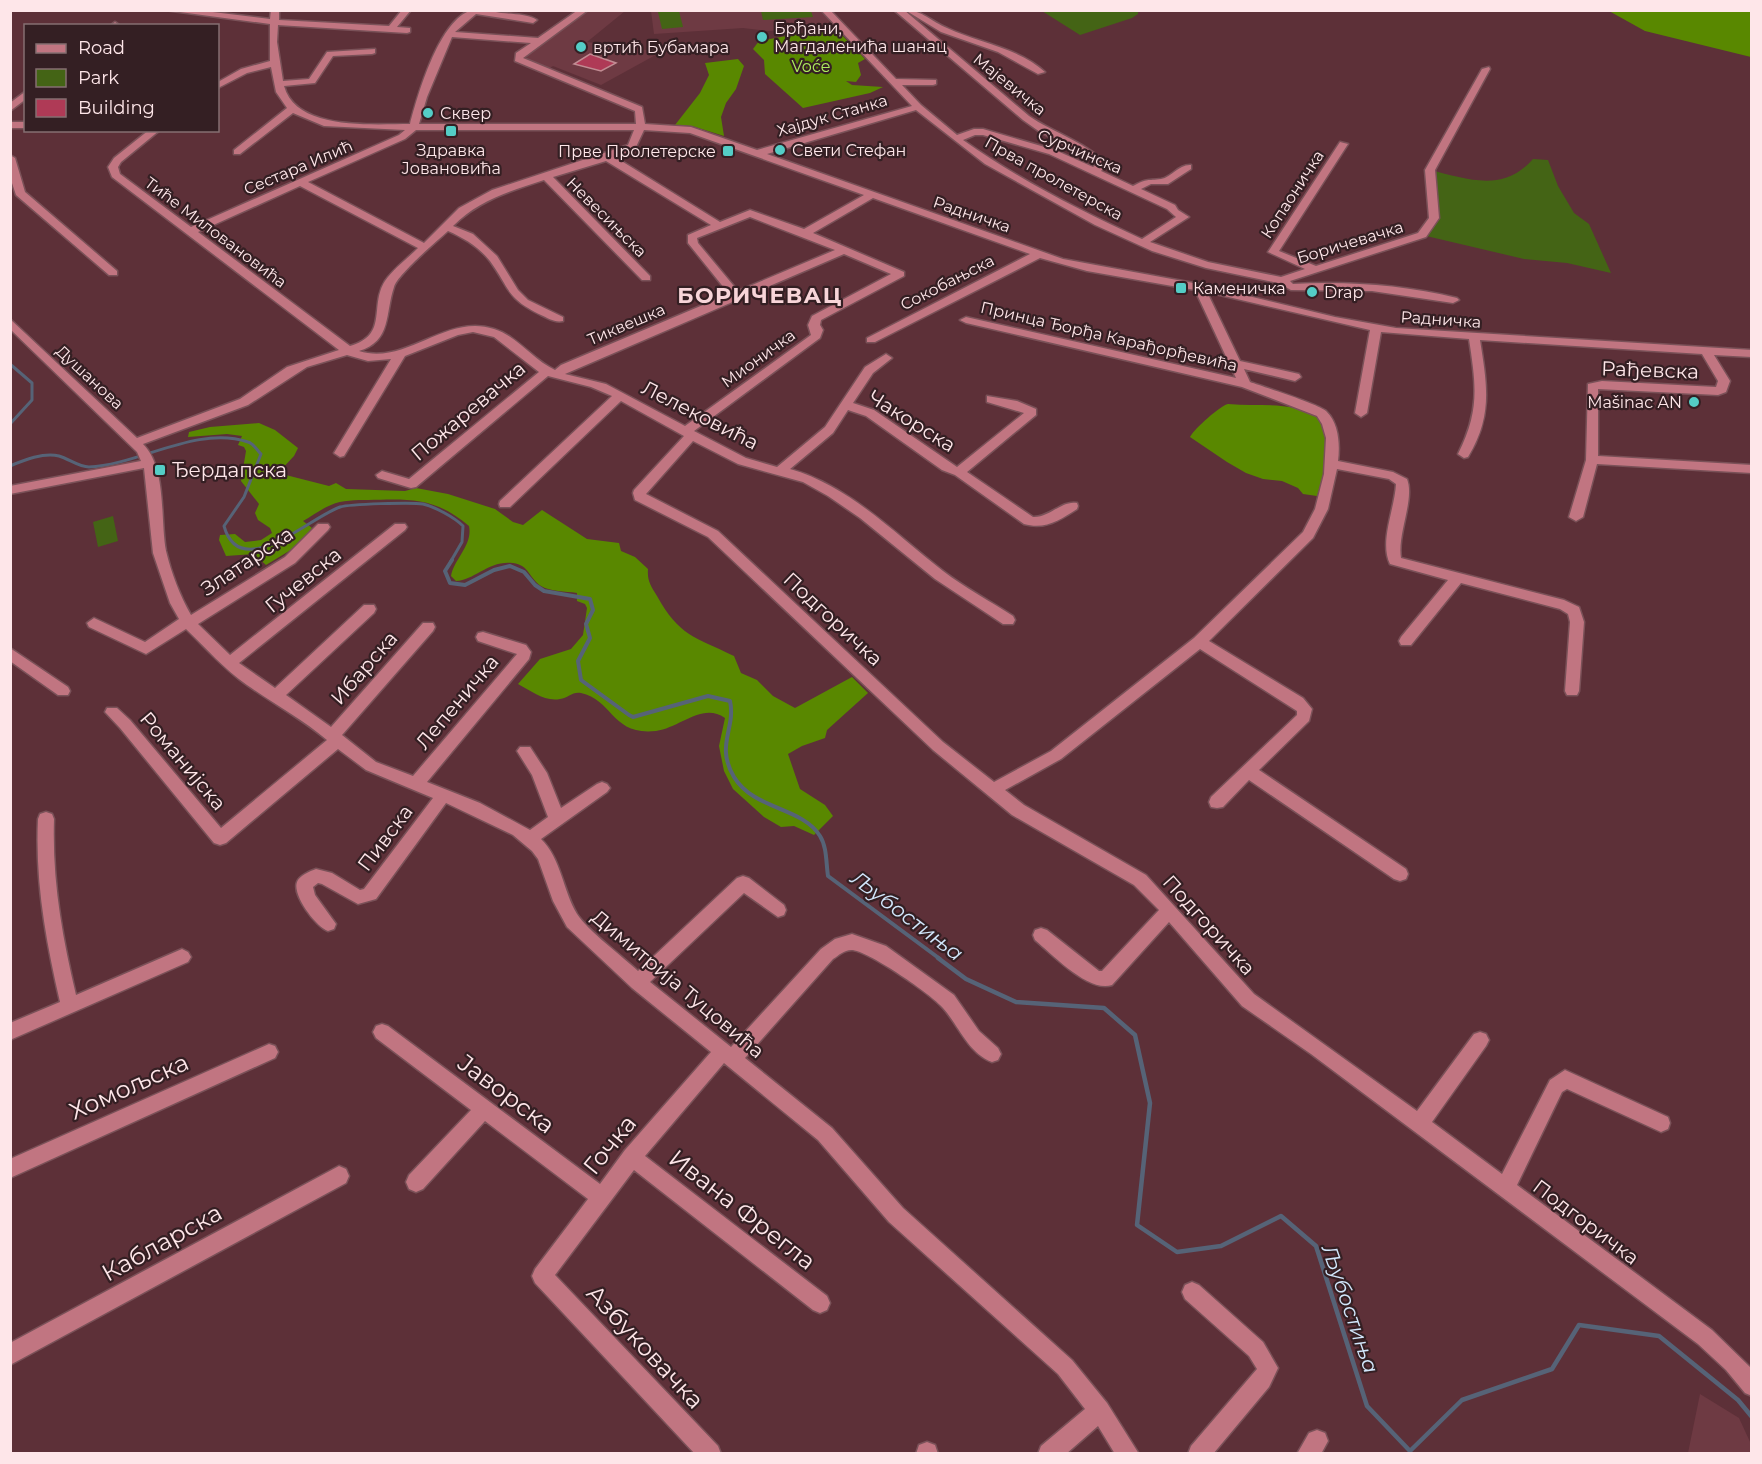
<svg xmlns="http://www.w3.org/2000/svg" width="1762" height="1464" font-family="Montserrat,sans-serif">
<rect width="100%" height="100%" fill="#5d3038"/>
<path fill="#6e3a43" d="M589 10 625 11 587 42 661 52 601 85 553 66 550 68 522 58Z
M651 11H820L830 21 827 24 805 28 768 31 743 28 654 34Z
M1700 1394 1739 1418 1751 1444V1453H1688Z"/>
<path fill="#446415" d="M1138 10V14L1132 18 1080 35 1042 11Z
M679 11 683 27 662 29 658 12Z
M761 11H811L813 17 763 20Z
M1533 159 1548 160 1558 186 1574 213 1589 224 1611 273 1567 263 1524 259 1422 235 1432 223 1430 170C1468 179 1503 193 1533 159Z
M113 516 118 541 98 547 93 522Z"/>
<path fill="#598800" d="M1609 11H1751V57L1645 31Z
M834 27 865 59 858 63 861 75 856 82 846 81 852 85 883 87 870 93 803 108 765 74 764 60 753 49 759 41Z
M738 59 744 66 736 89 726 103 721 117 724 136 692 126 675 125 700 93 709 75 705 63Z
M1228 404C1263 407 1291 400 1322 419L1325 423 1326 469 1317 496 1303 494 1298 488 1282 481 1263 479 1246 473 1227 462 1190 437C1195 428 1220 406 1228 404Z
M259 423 275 430 298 448 294 456 278 473 329 486 336 483 346 489 405 491 416 488 448 494 495 509 513 522 523 525 542 510 587 539 619 543 621 551 635 557 648 569C647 581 651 586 657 596 679 636 695 637 734 656L741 673 757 680 773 696 795 708 852 677 868 693 827 730 825 738 802 746 788 754 800 789 825 805 833 816 814 835 794 826 781 827 764 817 733 789 724 771 719 746 725 718C702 702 680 728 656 731 612 736 613 700 581 693 573 691 568 698 560 699 545 702 531 691 518 684L540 659 571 649 583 635 587 608 585 604 577 601V593C565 591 551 592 541 586 529 578 529 565 513 563 489 560 475 580 456 581L451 576C454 559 473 545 469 526 435 497 410 499 368 500 356 500 342 500 331 505 321 509 312 516 303 521L312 528 299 545 266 565 254 554 226 556 219 540 220 535 235 534 245 542 261 540 272 533 270 528 258 520 255 513 259 504 241 481 246 451 244 447 238 445 242 436 227 434 188 437 189 432 210 427Z"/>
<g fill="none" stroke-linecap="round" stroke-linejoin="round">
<path stroke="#566377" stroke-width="3" d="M10 364 32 383V400L10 424
M10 466C24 460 44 452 59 456 69 459 79 467 89 467 139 465 196 425 248 442 253 443 257 450 261 454L244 497 224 526C240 584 310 517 340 507 350 504 412 502 423 504 435 507 454 517 463 526L462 542 451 561"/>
<path stroke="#566377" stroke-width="4" d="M452 560 445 571 450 583 465 585 494 570 510 566 524 572 535 585 544 591 590 599 593 610 586 624 590 638 578 661 581 680 629 715 633 717 708 696 730 701C736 729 715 745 734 777 754 810 802 807 820 836 827 847 826 863 828 876L940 959"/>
<path stroke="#566377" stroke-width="4.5" d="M938 958 966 979 1016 1002 1104 1008 1135 1035 1150 1103 1137 1225 1177 1252 1221 1246 1281 1216 1316 1246 1367 1406 1410 1451 1462 1400 1552 1369 1579 1325 1659 1336 1738 1400 1752 1417"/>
</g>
<path fill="#af3a56" stroke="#c18c93" stroke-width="1.5" d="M590 54 616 63 601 71 574 64Z"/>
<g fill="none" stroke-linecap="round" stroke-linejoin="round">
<defs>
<path id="minor" d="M165 10H196L270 19 271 10H279V20L389 26 402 10H411L397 27 410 28V32L407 33 278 25 277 42 283 81 309 79 327 52 375 49V53L372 54 333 56 315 83 284 86C296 131 373 124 410 124 418 94 438 24 469 11 478 8 492 11 501 13 512 14 528 14 537 20L533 23 476 14 455 32 538 38 578 10H588L523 58 642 107 645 124 691 127 757 150 912 106 821 10H830L896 79 936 80V84L933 85H902L921 105 957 135 974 129H983L1055 150 1093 167 1096 165 1092 159 1040 132 1023 120 894 10H904L1029 116C1050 131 1094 146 1106 165L1101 171 1133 186C1148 178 1147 181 1161 179 1172 177 1179 164 1191 165V169L1168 184H1151L1141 189 1175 205 1178 210 1189 217 1150 242 1208 262 1281 277 1305 269 1268 252 1340 142 1348 144 1279 251 1316 266 1418 233 1429 218 1425 170 1482 69 1489 67 1490 69 1435 170 1439 218 1426 237 1290 281 1293 284C1348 281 1403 285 1457 298L1459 300 1453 303 1372 291 1291 290 1278 283 1206 268 1152 251 1095 225 985 164 916 110 767 154 1063 259 1199 284 1335 317 1396 328 1752 350V357L1714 355 1730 381 1726 392 1718 395 1598 389V456L1752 465V473L1597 464 1583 517 1576 521 1569 517 1586 460 1588 384 1602 381 1716 387 1718 381 1702 354 1480 340C1487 385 1493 416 1468 457L1464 458 1458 454C1480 410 1476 386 1469 339L1381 332 1367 413 1361 417 1355 413 1370 330 1207 292 1240 361 1299 374 1301 377 1295 381 1244 369 1250 382C1264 387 1318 404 1326 411 1339 423 1340 445 1338 461L1393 472 1407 479C1415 499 1397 534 1401 558L1564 600 1579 607 1584 622 1579 691 1577 695H1567L1565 691 1570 622 1568 614 1560 609 1461 583 1411 645H1401L1399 641 1401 637 1448 580 1390 564C1379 542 1395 508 1396 484L1389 479 1337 469 1328 509 1313 538 1209 641 1303 698 1312 709 1309 721 1259 770 1406 869 1408 874 1406 879 1400 881 1394 879 1249 780 1223 807 1217 808 1211 807 1209 802 1211 797 1297 715V711L1200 649 1061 759 1005 790 1024 805 1146 875 1254 994 1417 1111 1474 1034 1480 1032 1486 1034 1489 1040 1486 1046 1432 1122 1502 1174 1550 1080 1565 1070 1668 1117 1670 1123 1668 1129 1661 1132 1567 1089 1562 1092 1517 1185 1712 1330 1752 1369V1396L1745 1393 1726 1370 1698 1344 1311 1054 1242 1006 1169 922 1112 985C1089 993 1053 955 1035 940L1033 935 1035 930 1041 928 1047 930 1099 971H1102L1159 910 1134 885 1012 815 933 750 708 537 635 500 633 493 634 490 684 436 621 401 510 507H500L499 504 500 501 612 396 591 387 548 376 416 487 411 488 378 478 376 475 382 471 409 479 539 372 494 337 473 332 458 335 405 356 344 456 340 457 334 453 391 359 368 361 347 355 307 367 248 405 143 444C167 468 160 519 166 551 171 572 180 596 191 615L285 557 318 524H328L330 527 328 530 295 563 198 624 230 655 395 524H405L407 527 405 530 239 663 275 688 364 605H374L376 609 374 613 286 695 331 727 423 623H433L435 627 433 631 342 735 376 762 413 776 517 654 478 641 476 637 478 633 483 632 526 645 531 652 529 659 427 782 480 803 530 830 548 817 532 775 517 751 520 747H530L547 773 561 808 597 784 602 782 607 784 610 788 607 792 541 839C561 858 563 891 577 914 588 931 622 956 638 971L737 878 743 876 749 878 784 905 786 910 784 915 778 917 744 893 650 982 731 1047 821 949 835 939 852 934 886 946 954 995 979 1031 998 1048 1001 1054 998 1060 992 1062C968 1053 959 1026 943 1008 931 994 871 953 853 950 845 949 839 955 833 959L745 1058 832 1128 903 1208 1072 1360 1107 1403 1139 1454H1115L1098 1426 1066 1454H1038L1041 1446 1085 1409 1058 1374 889 1222 818 1140 724 1063 645 1156 827 1296 830 1303 827 1310 820 1313 813 1310 634 1170 555 1275 718 1446 721 1454H695L535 1283 532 1276 535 1269 588 1199 485 1121 423 1189 416 1192 409 1189 406 1182 409 1175 471 1110 376 1038 373 1032 376 1026 382 1024 388 1026 600 1184 625 1150 711 1052 632 988 567 927 553 901 538 859 532 851 513 835 446 803 376 899 358 904 322 884 318 883 313 887 315 895 336 924 334 929 328 931C316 927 292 895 297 882 299 876 310 871 316 869L332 873 360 890 364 889 433 798 366 770 338 749 226 843 220 845 214 843 120 728 105 712 107 708H117L130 720 221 828 327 740C302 719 274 704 247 685 224 669 206 648 186 629L146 654 89 627 87 623 94 618 145 642 179 619 170 603 153 553 144 468 10 494V486L141 461 137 452 10 329V319L137 438 240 399 287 367 339 350 112 177 108 167 114 158 149 130H160L121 162 118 167 120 174 191 227 399 135 405 130 324 126 293 113 240 154H234V150L287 108 276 92 271 67 247 73 218 88V82L241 69 270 61V24ZM452 37 531 43 516 53 515 61 635 111 636 124H419L427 97ZM416 130H634L628 145 492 190 459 208 424 243 308 182 405 139ZM644 130 690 133 864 195 804 229 750 210 720 222 615 157 635 149ZM975 135H983L1049 154 1167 209 1176 217 1142 239C1080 211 1018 179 963 140ZM606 161 711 225 688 235V243L729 294 561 365 555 370C533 360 517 336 494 329 446 313 406 366 359 351 392 341 385 313 394 287 397 275 437 241 448 231 464 238 479 247 490 261 511 290 505 297 541 315 548 318 555 323 563 321V317L528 300 518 290 497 256 473 234 453 226C479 200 511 191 544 180L642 280H650V276L553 177ZM300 186 418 248C408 258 393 269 385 281 369 306 389 335 350 346L198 232ZM873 198 1030 254 867 338V342H875L1040 258 1087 271 1195 290 1236 378 966 317 960 320 966 323 1242 387 1317 416 1322 424 1326 438 1324 474 1315 509 1303 532 1194 638 1051 751 994 782 943 742 718 531 646 494 693 441 738 464 803 482 828 496 860 518 935 579 1003 624H1013L1015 620 1013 616C990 601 965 588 943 571 895 534 850 486 790 469L833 433 848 410 866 416 942 470 955 475 1024 524C1045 530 1060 520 1077 509L1078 506 1077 503C1062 500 1049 518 1033 517L967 472 1036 415V409L1017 401 987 396V402L1024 413 957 467 874 410 853 403 873 373 892 358 886 354 865 367 825 427 777 467 746 458 694 431 820 338 823 330 820 325 821 320 904 276V272L813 233ZM750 217 835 250 738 291 698 243 697 238ZM844 254 891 274 812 316 808 325 811 335 685 426 606 384 565 374Z
M905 10C922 10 932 22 947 28 979 43 1019 48 1045 72L1038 74 998 52 941 32Z
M115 22 119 25 110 26Z
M26 91V99L10 111V103Z
M10 122H26V128H10Z
M10 155 15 158 25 192 117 271V275H109L16 195 10 177Z
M10 648 68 687 70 691 68 695H58L10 661Z
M46 812 52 814 54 819C52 880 62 936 76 995L182 949 188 952 191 957 188 962 10 1040V1023L60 1002C46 941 35 882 38 819L40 814Z
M269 1044 275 1046 278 1052 275 1058 10 1178V1159Z
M339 1166 346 1169 349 1176 346 1183 10 1365V1343Z
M1192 1282 1199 1285 1263 1342 1278 1368 1269 1387 1213 1454H1188L1191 1446 1257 1369 1249 1356 1185 1299 1182 1292 1185 1285Z
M1317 1430 1325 1433 1328 1441 1321 1454H1297L1309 1433Z
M927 1442 935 1445 938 1454H916L919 1445Z"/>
</defs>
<use href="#minor" stroke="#7a5158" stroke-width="3"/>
<use href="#minor" fill="#c17581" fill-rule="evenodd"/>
</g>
<g fill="#54cdc6" stroke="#341f23" stroke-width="2">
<circle cx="762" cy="37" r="6"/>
<circle cx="581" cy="47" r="6"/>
<circle cx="428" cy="113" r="6"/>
<rect x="445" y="125" width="12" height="12" rx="3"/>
<circle cx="780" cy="150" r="6"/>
<rect x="722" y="145" width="12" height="12" rx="3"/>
<rect x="1175" y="282" width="12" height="12" rx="3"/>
<circle cx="1312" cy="292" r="6"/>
<circle cx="1694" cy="402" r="6"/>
<rect x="154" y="464" width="12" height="12" rx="3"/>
</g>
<g text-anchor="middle" stroke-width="4.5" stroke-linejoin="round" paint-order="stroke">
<g font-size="16" fill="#fee6e9" stroke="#341f23" text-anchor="start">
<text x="774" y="34">Брђани,<tspan x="774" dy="18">Магдаленића шанац</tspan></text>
<text x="593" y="53">вртић Бубамара</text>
<text x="440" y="119">Сквер</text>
<text x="451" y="156" text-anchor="middle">Здравка<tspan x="451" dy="18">Јовановића</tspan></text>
<text x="792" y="156">Свети Стефан</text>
<text x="716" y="157" text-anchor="end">Прве Пролетерске</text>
<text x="1193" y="294">Каменичка</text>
<text x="1324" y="298">Drap</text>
<text x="1682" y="408" text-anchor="end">Mašinac AN</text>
</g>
<g font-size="16" fill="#aeed5f" stroke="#341f23">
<text x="811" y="72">Voće</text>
</g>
<g font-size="16" fill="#fee6e9" stroke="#341f23">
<text transform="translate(1010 84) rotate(39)" y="6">Мајевичка</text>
<text transform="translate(832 115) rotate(-16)" y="6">Хајдук Станка</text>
<text transform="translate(1080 151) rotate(23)" y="6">Сурчинска</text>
<text transform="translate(298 167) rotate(-23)" y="6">Сестара Илић</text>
<text transform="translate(1054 178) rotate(29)" y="6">Прва пролетерска</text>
<text transform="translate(1292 194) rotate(-57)" y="6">Копаоничка</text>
<text transform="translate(972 214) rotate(19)" y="6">Радничка</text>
<text transform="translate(607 217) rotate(45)" y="6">Невесињска</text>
<text transform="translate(216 232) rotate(37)" y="6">Тиће Миловановића</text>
<text transform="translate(1350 242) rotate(-17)" y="6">Боричевачка</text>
<text transform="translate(947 282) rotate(-27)" y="6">Сокобањска</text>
<text transform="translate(1441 319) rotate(4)" y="6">Радничка</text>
<text transform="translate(626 324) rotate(-23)" y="6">Тиквешка</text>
<text transform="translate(1109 336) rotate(13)" y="6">Принца Ђорђа Карађорђевића</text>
<text transform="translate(758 358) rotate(-36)" y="6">Мионичка</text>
<text transform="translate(90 377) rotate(43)" y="6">Душанова</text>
</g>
<g font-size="20" fill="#fee6e9" stroke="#341f23">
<text transform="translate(1650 370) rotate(2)" y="7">Рађевска</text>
<text transform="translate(468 411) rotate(-40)" y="7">Пожаревачка</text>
<text transform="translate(700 415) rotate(27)" y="7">Лелековића</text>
<text transform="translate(912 421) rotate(32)" y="7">Чакорска</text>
<text transform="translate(247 561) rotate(-34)" y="7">Златарска</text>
<text transform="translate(303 580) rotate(-39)" y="7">Гучевска</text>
<text transform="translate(833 619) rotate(43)" y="7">Подгоричка</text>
<text transform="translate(364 668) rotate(-49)" y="7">Ибарска</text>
<text transform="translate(457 702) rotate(-50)" y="7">Лепеничка</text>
<text transform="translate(183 761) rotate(50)" y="7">Романијска</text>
<text transform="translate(385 838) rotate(-53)" y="7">Пивска</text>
<text transform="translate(1209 925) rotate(48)" y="7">Подгоричка</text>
<text transform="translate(678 984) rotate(40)" y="7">Димитрија Туцовића</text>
<text transform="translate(1586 1222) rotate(37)" y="7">Подгоричка</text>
</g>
<g font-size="20" fill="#fee6e9" stroke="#341f23" text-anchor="start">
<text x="172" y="477">Ђердапска</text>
</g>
<g font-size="21" font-style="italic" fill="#d2e7fc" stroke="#341f23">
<text transform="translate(907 916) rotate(37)" y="7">Љубостиња</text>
<text transform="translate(1350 1309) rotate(71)" y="7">Љубостиња</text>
</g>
<g font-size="22" font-weight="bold" letter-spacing="1.5" fill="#f8d5d9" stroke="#341f23">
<text x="760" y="303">БОРИЧЕВАЦ</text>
</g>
<g font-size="24" fill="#fee6e9" stroke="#341f23">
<text transform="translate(129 1087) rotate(-24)" y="8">Хомољска</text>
<text transform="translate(506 1094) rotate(37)" y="8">Јаворска</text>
<text transform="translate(610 1145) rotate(-51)" y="8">Гочка</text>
<text transform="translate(742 1210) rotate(38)" y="8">Ивана Фрегла</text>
<text transform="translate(162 1243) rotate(-29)" y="8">Кабларска</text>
<text transform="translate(645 1347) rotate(47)" y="8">Азбуковачка</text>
</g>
</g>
<rect width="1762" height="1464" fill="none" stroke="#fee6e9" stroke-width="24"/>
<rect x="24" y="24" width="195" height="108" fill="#341f23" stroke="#856f72" stroke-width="1.5"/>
<rect x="36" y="44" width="30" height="9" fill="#c17581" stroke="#856f72" stroke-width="1.5"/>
<text x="78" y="54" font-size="18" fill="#fee6e9">Road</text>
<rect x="36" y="69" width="30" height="18" fill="#446415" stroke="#856f72" stroke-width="1.5"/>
<text x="78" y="84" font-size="18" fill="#fee6e9">Park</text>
<rect x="36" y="99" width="30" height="18" fill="#af3a56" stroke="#856f72" stroke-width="1.5"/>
<text x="78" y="114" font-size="18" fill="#fee6e9">Building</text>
</svg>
